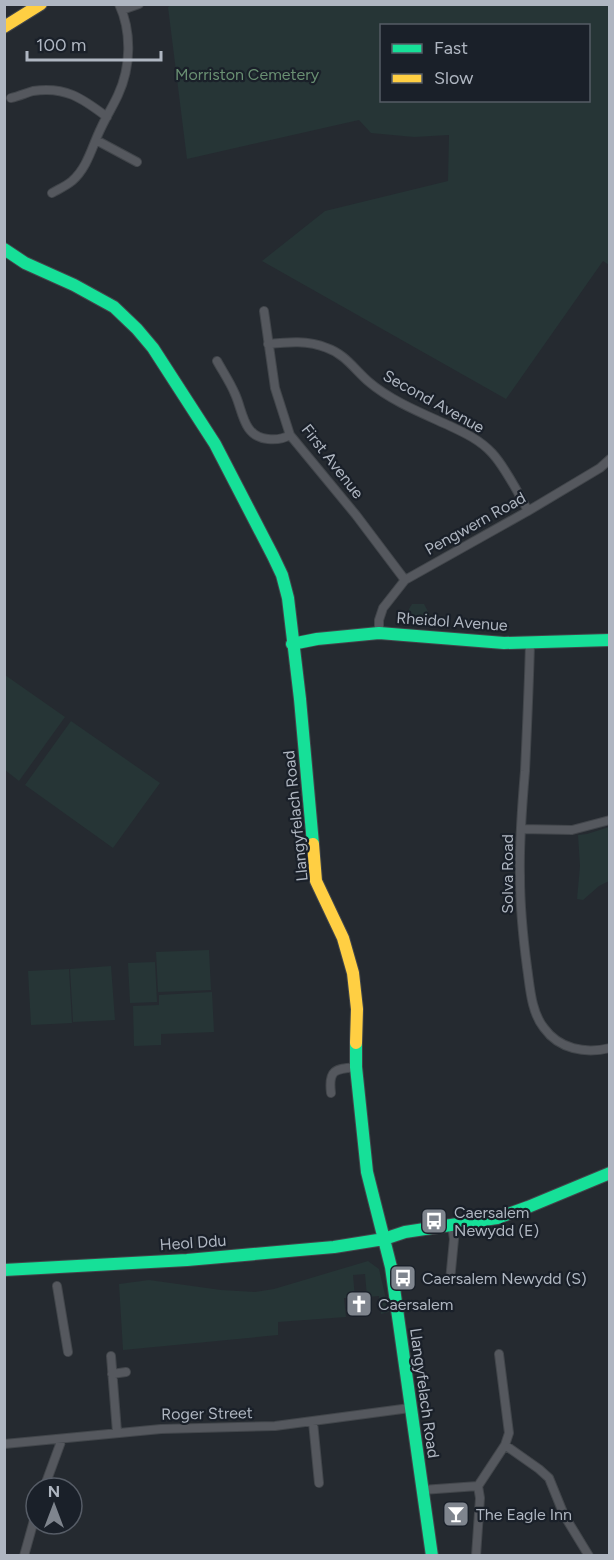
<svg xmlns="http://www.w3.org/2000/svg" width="614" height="1560" font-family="Figtree,sans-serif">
<rect width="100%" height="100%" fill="#252a30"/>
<path fill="#263536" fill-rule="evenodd" d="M173 4 609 5V265L603 261 506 399 262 261 325 211 448 181 449 135 414 137 371 133 359 120 187 159 168 7ZM382 26H588V100H382Z
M412 604H424L434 623 432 626 408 623 409 609Z
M5 675 65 717 19 781 5 770Z
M71 721 160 783 113 848 25 785Z
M609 827V881L599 886 583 900 577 899 580 866 578 835 587 834Z
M209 950 211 990 158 992 156 952Z
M155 962 157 1002 130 1003 128 963Z
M111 966 115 1020 73 1022 70 969Z
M69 969 72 1023 31 1025 28 971Z
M212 992 214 1032 161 1034V1045L134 1046 133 1006 159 1005V995Z
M368 1261 379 1269 389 1312 381 1314 379 1296 367 1297 365 1274 353 1275 355 1298H344L346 1317 278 1322V1335L123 1350 119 1284 149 1280 221 1290 255 1292 274 1289Z"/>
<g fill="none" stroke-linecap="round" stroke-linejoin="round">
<defs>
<path id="street" d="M122 10 139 4
M11 98C19 96 26 93 33 91 65 86 82 98 107 117
M96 140 137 162
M52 193C59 189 66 186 72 181 88 167 92 146 101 128 106 117 113 106 118 95 131 67 132 32 119 4
M264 311 275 388 290 435 356 515 405 580
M268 344C288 342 308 340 327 348 345 354 355 370 369 382 391 401 424 414 450 426 465 433 480 440 492 453 505 467 519 494 528 511
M217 361C223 372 230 382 235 394 243 411 243 437 268 439 276 440 283 439 290 435
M379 633V620L383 608 405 580 528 511 600 468 610 459
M530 643C529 685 527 728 525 771 522 806 519 841 520 876 520 906 523 937 527 967 530 987 531 1012 544 1028 559 1049 585 1054 610 1048
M521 829 572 830 610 820
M331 1093C328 1069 336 1069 356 1067
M450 1281 454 1239 452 1225
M57 1286 68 1352
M111 1356 117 1432
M112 1374 126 1372
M313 1422 319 1483
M4 1444 161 1429 275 1426 410 1408
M505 1445 539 1469 549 1478 564 1515 589 1556
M44 1488 62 1439
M422 1490 478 1486 505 1445 509 1433 499 1354
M24 1556 36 1513
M476 1556 480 1498 478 1486"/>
<path id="fast" d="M4 249 25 263 74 285 114 307 137 329 153 348 215 444 273 556 282 575 288 598 300 699 313 844
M292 644 317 639 379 633 504 643 610 640
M356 1043V1067L367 1172 391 1267 432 1556
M4 1270 187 1260 334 1247 384 1239 405 1232 497 1218 528 1207 610 1173"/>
<path id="slow" d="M4 27 41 4
M313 844 316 881 343 938 353 973 357 1009 356 1043"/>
</defs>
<use href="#street" stroke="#42464b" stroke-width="10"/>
<use href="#fast" stroke="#42464b" stroke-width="14"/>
<use href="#slow" stroke="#42464b" stroke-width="14"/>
<use href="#street" stroke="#55585e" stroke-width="8"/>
<use href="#fast" stroke="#16e098" stroke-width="12"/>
<use href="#slow" stroke="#ffcf43" stroke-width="12"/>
</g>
<defs>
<symbol id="bus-square" viewBox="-11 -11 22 22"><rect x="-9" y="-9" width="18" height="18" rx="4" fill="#7f858e" stroke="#1a2029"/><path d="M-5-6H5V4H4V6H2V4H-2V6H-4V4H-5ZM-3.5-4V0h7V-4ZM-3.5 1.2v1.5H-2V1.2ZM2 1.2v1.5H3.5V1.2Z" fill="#fff"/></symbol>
<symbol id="church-square" viewBox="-11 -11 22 22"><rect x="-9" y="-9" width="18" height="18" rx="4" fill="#7f858e" stroke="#1a2029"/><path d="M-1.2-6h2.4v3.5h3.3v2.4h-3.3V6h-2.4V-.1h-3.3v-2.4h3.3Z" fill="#fff"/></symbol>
<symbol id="bar-square" viewBox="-11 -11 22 22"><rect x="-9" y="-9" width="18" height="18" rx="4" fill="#7f858e" stroke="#1a2029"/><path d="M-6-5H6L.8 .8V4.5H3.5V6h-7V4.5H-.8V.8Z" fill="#fff"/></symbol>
</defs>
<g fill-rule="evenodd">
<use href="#bus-square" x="419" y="1206" width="30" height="30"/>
<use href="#bus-square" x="388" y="1263" width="30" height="30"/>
<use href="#church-square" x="344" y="1289" width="30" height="30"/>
<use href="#bar-square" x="441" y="1499" width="30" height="30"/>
</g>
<g text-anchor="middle" stroke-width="4.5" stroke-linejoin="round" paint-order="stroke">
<g font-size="16" fill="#698f72" stroke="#1a2029">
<text x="247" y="80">Morriston Cemetery</text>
</g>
<g font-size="16" fill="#afb6c1" stroke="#1a2029">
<text transform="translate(434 401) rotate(29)" y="6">Second Avenue</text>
<text transform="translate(333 461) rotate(52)" y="6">First Avenue</text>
<text transform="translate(475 523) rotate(-29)" y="6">Pengwern Road</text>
<text transform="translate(452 621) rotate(4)" y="6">Rheidol Avenue</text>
<text transform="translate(295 816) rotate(-96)" y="6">Llangyfelach Road</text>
<text transform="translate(507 874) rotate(-90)" y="6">Solva Road</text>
<text transform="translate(193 1242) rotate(-4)" y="6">Heol Ddu</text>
<text transform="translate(425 1393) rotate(82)" y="6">Llangyfelach Road</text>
<text transform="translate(207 1413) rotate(-1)" y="6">Roger Street</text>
</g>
<g font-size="16" fill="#afb6c1" stroke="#1a2029" text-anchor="start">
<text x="454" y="1218">Caersalem<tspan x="454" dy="18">Newydd (E)</tspan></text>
<text x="422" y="1284">Caersalem Newydd (S)</text>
<text x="378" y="1310">Caersalem</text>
<text x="476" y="1520">The Eagle Inn</text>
</g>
</g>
<rect width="614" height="1560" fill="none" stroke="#afb6c1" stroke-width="12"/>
<rect x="380" y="24" width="210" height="78" fill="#1a2029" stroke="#565c66" stroke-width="1.5"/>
<rect x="392" y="44" width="30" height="9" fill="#16e098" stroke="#565c66" stroke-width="1.5"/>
<text x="434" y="54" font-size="18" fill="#afb6c1">Fast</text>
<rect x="392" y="74" width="30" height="9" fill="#ffcf43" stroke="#565c66" stroke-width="1.5"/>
<text x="434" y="84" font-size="18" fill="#afb6c1">Slow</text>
<g transform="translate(54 1506)"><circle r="28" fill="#1a2029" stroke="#565c66" stroke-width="1.5"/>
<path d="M0-4.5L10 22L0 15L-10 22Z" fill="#7f858e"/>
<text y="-9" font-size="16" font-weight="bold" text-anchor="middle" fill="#afb6c1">N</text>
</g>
<path d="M27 51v9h134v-9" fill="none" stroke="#afb6c1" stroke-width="3"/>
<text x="36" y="51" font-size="18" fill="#afb6c1" stroke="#1a2029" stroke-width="4.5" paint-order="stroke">100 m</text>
</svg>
